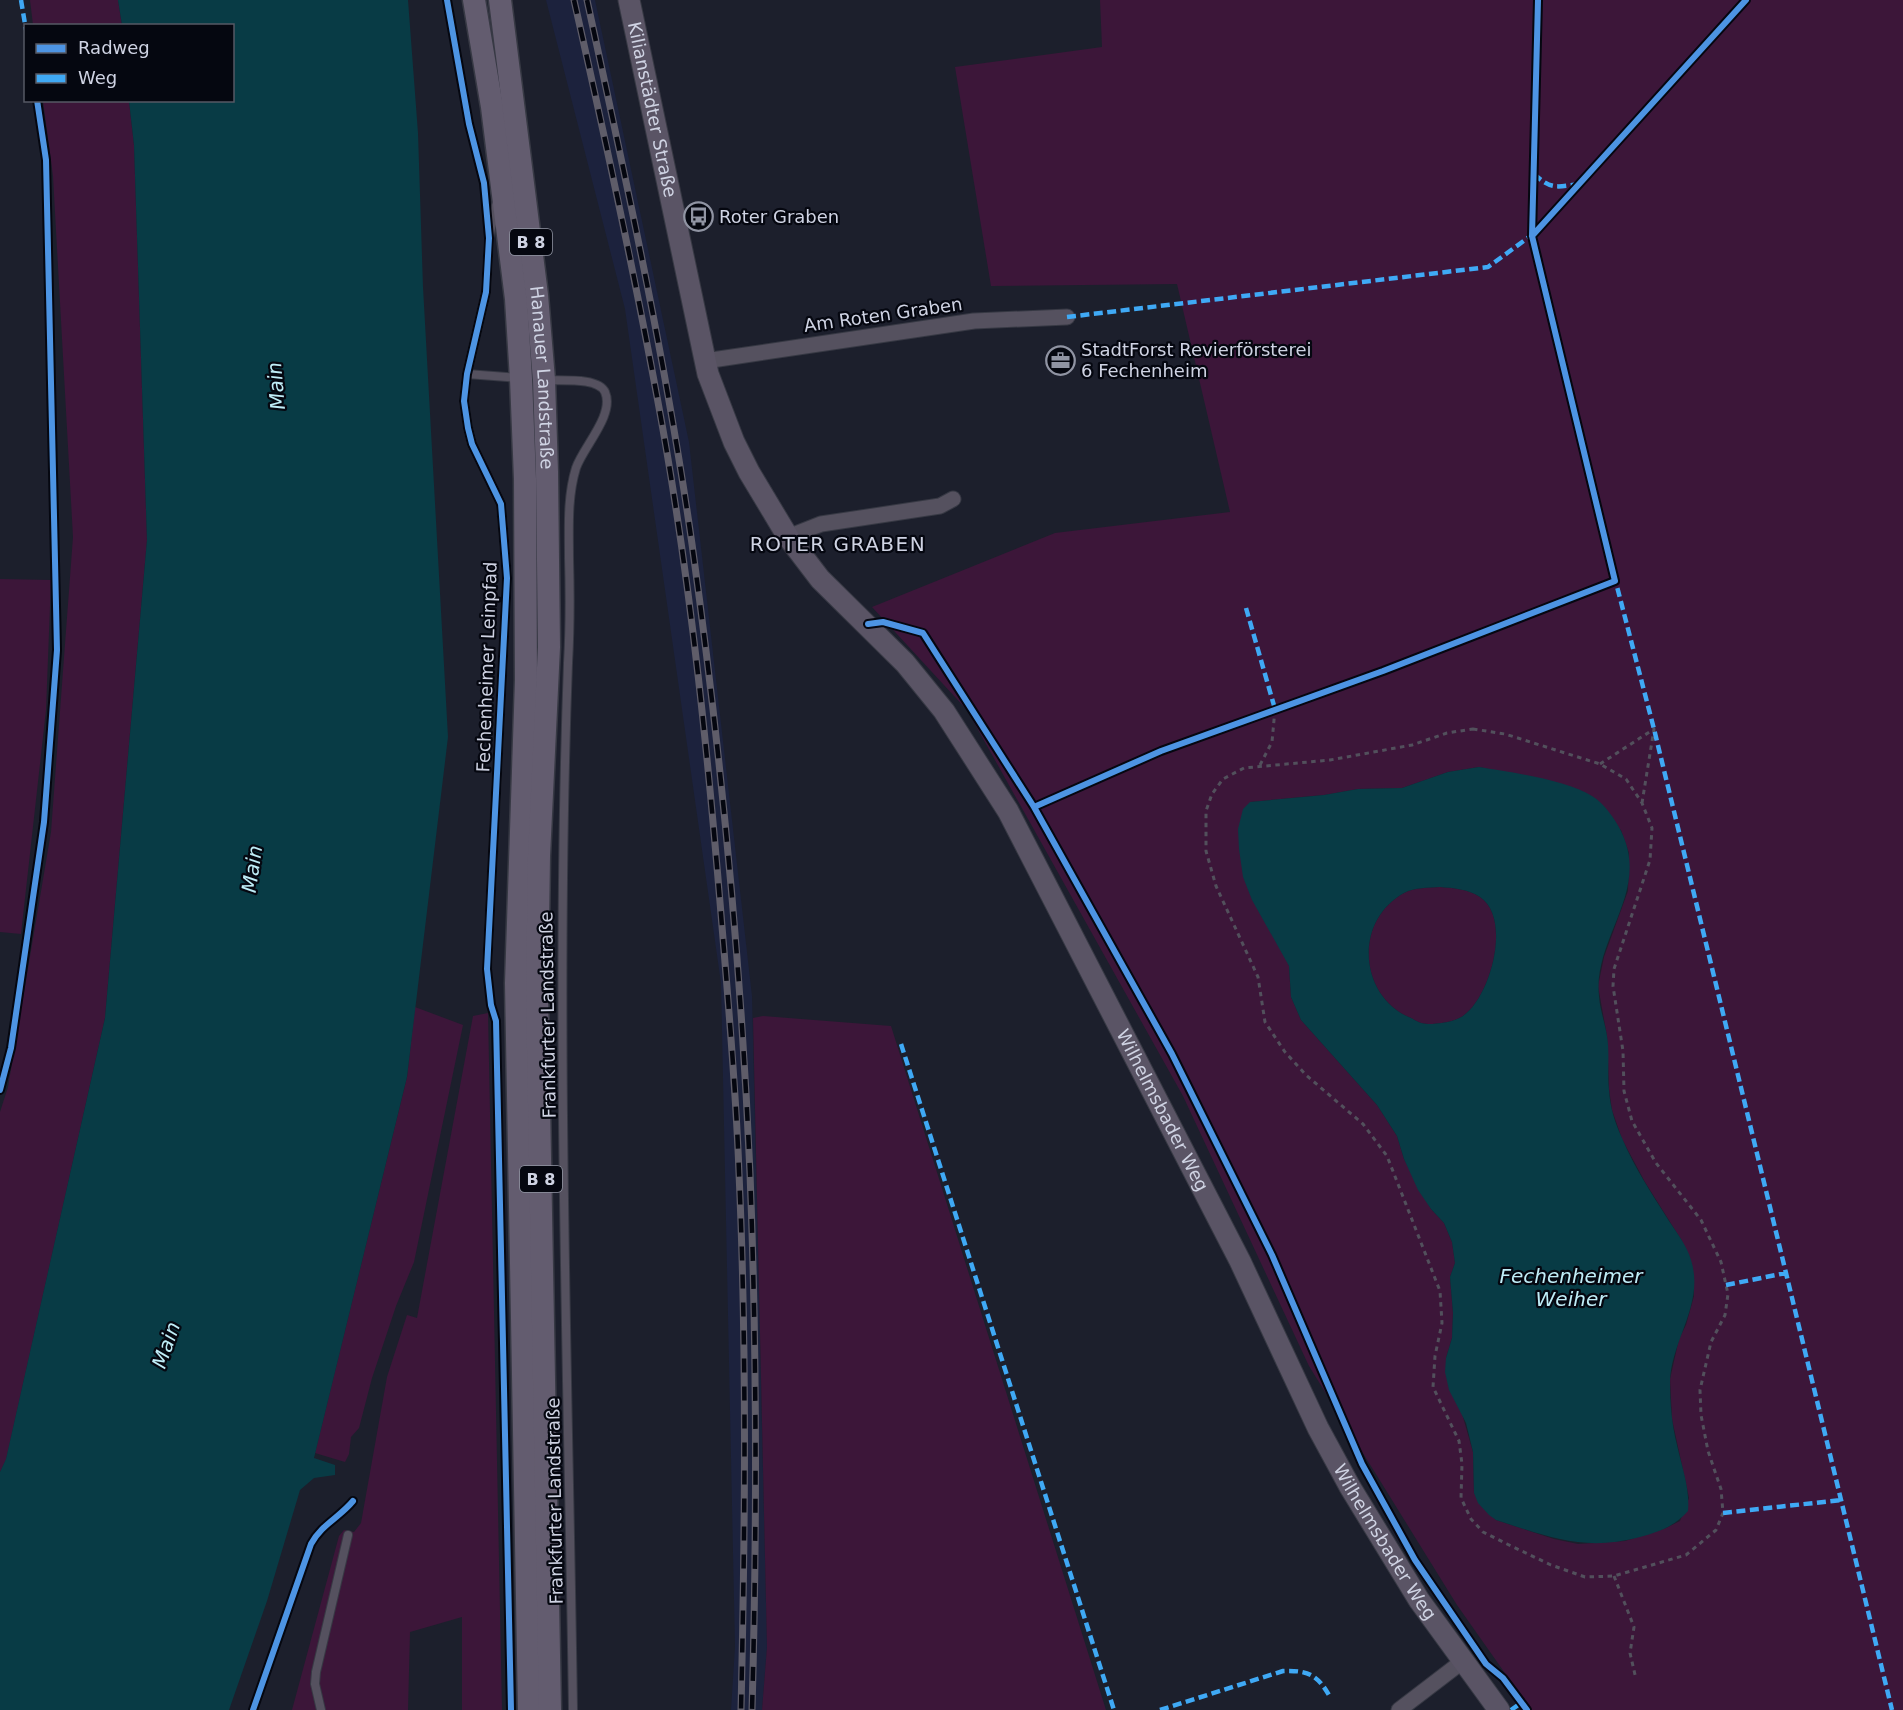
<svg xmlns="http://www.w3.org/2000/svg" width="1903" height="1710" font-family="'DejaVu Sans',sans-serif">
<rect width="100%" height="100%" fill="#1c1f2c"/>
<path fill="#1c223d" d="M546 0H595L689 442 752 996 767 1647 762 1710H731L735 1647 721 983 625 309Z"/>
<path fill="#3c1639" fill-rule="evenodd" d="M30 0H118L122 25H33Z
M1100 0H1903V1710H1531L1457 1605 1309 1366 1183 1096 967 710 872 607 1055 533 1230 512 1177 284 991 286 955 67 1102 47ZM1479 767 1544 780 1621 830 1629 853 1628 891 1604 957 1598 986 1607 1036 1609 1089 1612 1110 1622 1139 1645 1182 1682 1241 1694 1276V1296L1686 1325 1679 1339 1670 1379 1672 1419 1689 1498 1680 1521 1666 1528 1625 1541 1578 1544 1554 1539 1496 1520 1474 1493 1473 1452 1446 1358 1452 1338 1453 1313 1450 1277 1455 1263 1452 1242 1444 1223 1431 1209 1404 1159 1397 1136 1377 1105 1301 1020 1291 997 1289 966 1250 802 1324 795 1358 789 1402 788 1448 772Z
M43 101H129L134 145 147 540 105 1018 6 1460 0 1472V1112L8 1087 51 832 73 537 53 176Z
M0 579 51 580 46 710 21 934 0 932Z
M1440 887C1453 888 1468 889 1480 897 1512 918 1491 997 1463 1016 1454 1022 1439 1024 1428 1024 1422 1024 1416 1021 1411 1018 1359 997 1353 921 1404 893 1415 887 1428 888 1440 887Z
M415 1007 463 1025 414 1262 396 1306 372 1378 359 1428 351 1437 349 1454 345 1462 315 1453 407 1077Z
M488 1013 502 1710H462V1617L410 1632 408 1710H292L339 1536 344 1530 354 1532 361 1523 387 1377 407 1315 417 1318 473 1016Z
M763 1016 891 1026 1106 1710H762L767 1647 753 1018Z"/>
<path fill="#083b45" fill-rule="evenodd" d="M118 0H408L418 133 423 287 448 737 407 1077 314 1458 335 1465V1475L314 1478 300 1490 267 1601 229 1710H0V1472L6 1459 105 1018 147 540 134 145 129 101 232 100V26L122 25Z
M1479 767C1510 772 1567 780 1592 796 1604 803 1615 819 1621 831 1651 892 1593 937 1599 996 1600 1010 1605 1023 1607 1036 1610 1054 1607 1072 1609 1090 1610 1107 1615 1123 1622 1138 1634 1167 1652 1194 1669 1221 1677 1233 1687 1246 1691 1260 1705 1304 1671 1340 1670 1382 1670 1404 1672 1425 1677 1445 1682 1468 1690 1488 1688 1511 1675 1526 1659 1532 1640 1537 1584 1552 1549 1537 1496 1520L1489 1515 1478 1503 1474 1493 1473 1452 1466 1423 1449 1390 1445 1372 1446 1358 1452 1338 1453 1313 1450 1277 1455 1263 1452 1242 1444 1223 1431 1209 1418 1190 1404 1159 1397 1136 1377 1105 1301 1020 1291 997 1289 966 1252 900 1243 877 1239 849 1238 829 1243 809 1250 802 1324 795 1358 789 1402 788 1448 772ZM1440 887C1453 888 1468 889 1480 897 1512 918 1491 997 1463 1016 1454 1022 1439 1024 1428 1024 1422 1024 1416 1021 1411 1018 1359 997 1353 921 1404 893 1415 887 1428 888 1440 887Z"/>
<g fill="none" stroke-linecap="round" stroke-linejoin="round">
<defs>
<path id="lane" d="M467 374 519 378
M546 380C561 381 598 377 605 392 615 415 583 447 576 468 567 497 569 529 569 558 570 593 570 628 568 663 555 1012 568 1361 573 1710
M487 969 507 578 501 504 472 444 468 428 464 401 467 374 486 292 489 238 496 205
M321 1710 315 1684 316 1672 348 1535"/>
<path id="street" d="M705 361 974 321 1067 317
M788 537 821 524 940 506 953 499
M1399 1710 1463 1661"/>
<g id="secondary">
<path id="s1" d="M629 0 708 374 734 442 749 472 788 537 820 579 905 663 944 711 1008 811 1240 1261 1318 1428 1350 1487 1419 1600 1499 1710"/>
</g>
<g id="primary">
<path d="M474 0 492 107 516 299 521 379 525 479 526 680 516 983 529 1710"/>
<path id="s2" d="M500 0 537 295 544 380 547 472 549 647 539 856 537 993 550 1710"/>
</g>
</defs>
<use href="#lane" stroke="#373944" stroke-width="10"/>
<use href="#street" stroke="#373944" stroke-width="17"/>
<use href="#secondary" stroke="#373944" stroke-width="23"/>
<use href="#primary" stroke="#373944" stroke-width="25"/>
<path stroke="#52505c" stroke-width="3" stroke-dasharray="4.5 4.5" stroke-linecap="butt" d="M1473 729 1505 734 1600 764 1626 779 1642 803 1652 828 1650 860 1614 969 1613 986 1623 1051 1624 1091 1632 1121 1656 1163 1701 1220 1721 1262 1726 1285 1728 1294 1725 1315 1711 1342 1700 1390 1701 1415 1708 1451 1721 1489 1723 1513 1716 1530 1686 1555 1614 1576 1585 1577 1551 1565 1507 1544 1483 1532 1471 1519 1461 1498 1462 1464 1459 1441 1433 1387 1435 1356 1442 1323 1440 1291 1387 1156 1363 1124 1306 1075 1285 1052 1265 1022 1258 977 1216 886 1206 851V811L1212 794 1223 779 1244 768 1330 760 1412 745 1447 733Z
M1600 764 1654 729 1642 803
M1260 765 1272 742 1275 709
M1614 1576 1634 1627 1630 1653 1636 1679"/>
<use href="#lane" stroke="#55515f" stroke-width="8"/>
<use href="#street" stroke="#55515f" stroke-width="15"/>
<use href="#secondary" stroke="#5a5465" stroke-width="21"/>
<use href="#primary" stroke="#635c6f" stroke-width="22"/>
<defs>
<path id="rail" d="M574 0C607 146 639 293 665 441 692 597 708 756 721 914 728 1000 736 1087 739 1173 747 1352 745 1531 741 1710
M587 0C626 180 666 361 692 544 721 753 741 963 750 1173 757 1352 757 1531 752 1710"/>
</defs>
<use href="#rail" stroke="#5f5d69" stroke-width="7"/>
<use href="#rail" stroke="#050710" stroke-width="4.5" stroke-dasharray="14" stroke-linecap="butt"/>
<path stroke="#3fa9f5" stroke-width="4.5" stroke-dasharray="9 4.5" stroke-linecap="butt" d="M21 0 26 30
M1534 174C1551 190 1557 187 1579 184
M1067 317 1488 267 1536 232
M1614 575 1654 729 1892 1710
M1246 608 1275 709
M901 1044 1114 1710
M1726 1285 1786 1273
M1723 1513 1841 1500
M1160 1710 1283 1671C1308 1670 1318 1675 1330 1697
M1511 1710 1521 1703"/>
<defs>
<path id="cycleway" d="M447 0 469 124 484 183 489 238 486 292 467 374 464 401 468 428 472 444 501 504 507 578 487 969 491 1005 496 1021 511 1710
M1532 236 1746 0
M868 624 883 622 923 633 1034 807 1172 1054 1272 1255 1362 1464 1415 1560 1486 1664 1503 1678 1527 1710
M1034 807 1161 751 1383 671 1615 581 1532 236 1538 0
M0 1090 11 1048 44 822 57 650 46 160 37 100
M253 1710 311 1544C321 1525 340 1517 353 1501"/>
</defs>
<use href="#cycleway" stroke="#050710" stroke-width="10"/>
<use href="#cycleway" stroke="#4d94e3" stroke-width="6"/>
</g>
<defs>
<symbol id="bus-ring" viewBox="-11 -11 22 22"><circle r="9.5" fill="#050710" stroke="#9094a3" stroke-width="1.5"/><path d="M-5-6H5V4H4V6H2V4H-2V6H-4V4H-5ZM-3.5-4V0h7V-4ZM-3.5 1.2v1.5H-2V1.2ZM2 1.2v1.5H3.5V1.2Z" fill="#9094a3"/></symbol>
<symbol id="office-ring" viewBox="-11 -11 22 22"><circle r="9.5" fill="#050710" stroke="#9094a3" stroke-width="1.5"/><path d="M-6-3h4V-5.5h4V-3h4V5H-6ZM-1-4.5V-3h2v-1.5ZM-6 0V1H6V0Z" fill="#9094a3"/></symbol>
</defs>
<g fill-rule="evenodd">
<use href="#bus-ring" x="682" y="200" width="33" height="33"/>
<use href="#office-ring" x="1044" y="344" width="33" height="33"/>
</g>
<g text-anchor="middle" stroke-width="4.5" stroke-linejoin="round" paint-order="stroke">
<g fill="#050710" stroke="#9296a4" stroke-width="1.5">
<rect x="510" y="229" width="42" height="26" rx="4.5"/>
<rect x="520" y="1166" width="42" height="26" rx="4.5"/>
</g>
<g font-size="16" font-weight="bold" fill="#cfd3e3">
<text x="531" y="248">B 8</text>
<text x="541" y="1185">B 8</text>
</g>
<g font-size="18" fill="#cfd3e3" stroke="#050710">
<text dy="6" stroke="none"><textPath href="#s1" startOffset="112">Kilianstädter Straße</textPath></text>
<text transform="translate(883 315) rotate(-8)" y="6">Am Roten Graben</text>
<text dy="6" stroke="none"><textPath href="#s2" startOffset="380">Hanauer Landstraße</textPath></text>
<text transform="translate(487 667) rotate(-88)" y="6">Fechenheimer Leinpfad</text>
<text transform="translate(548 1015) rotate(-91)" y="6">Frankfurter Landstraße</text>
<text dy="6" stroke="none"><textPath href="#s1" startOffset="1254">Wilhelmsbader Weg</textPath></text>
<text transform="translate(555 1501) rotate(-91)" y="6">Frankfurter Landstraße</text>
<text dy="6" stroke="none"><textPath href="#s1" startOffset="1740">Wilhelmsbader Weg</textPath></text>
</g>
<g font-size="18" fill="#cfd3e3" stroke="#050710" text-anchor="start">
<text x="719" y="223">Roter Graben</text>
<text x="1081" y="356">StadtForst Revierförsterei<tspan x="1081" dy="21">6 Fechenheim</tspan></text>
</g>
<g font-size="20" font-style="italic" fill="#bfedf7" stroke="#050710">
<text transform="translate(276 386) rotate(-95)" y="7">Main</text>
<text transform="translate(252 869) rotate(-82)" y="7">Main</text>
<text x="1571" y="1283">Fechenheimer<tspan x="1571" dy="23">Weiher</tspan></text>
<text transform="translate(166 1345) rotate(-71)" y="7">Main</text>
</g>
<g font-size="20" letter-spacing="1.5" fill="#cfd3e3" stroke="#050710">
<text x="838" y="551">ROTER GRABEN</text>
</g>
</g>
<rect x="24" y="24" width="210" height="78" fill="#050710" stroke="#565964" stroke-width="1.5"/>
<rect x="36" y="44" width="30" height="9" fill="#4d94e3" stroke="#565964" stroke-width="1.5"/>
<text x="78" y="54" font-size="18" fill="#cfd3e3">Radweg</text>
<rect x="36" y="74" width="30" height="9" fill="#3fa9f5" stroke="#565964" stroke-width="1.5"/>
<text x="78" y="84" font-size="18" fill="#cfd3e3">Weg</text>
</svg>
